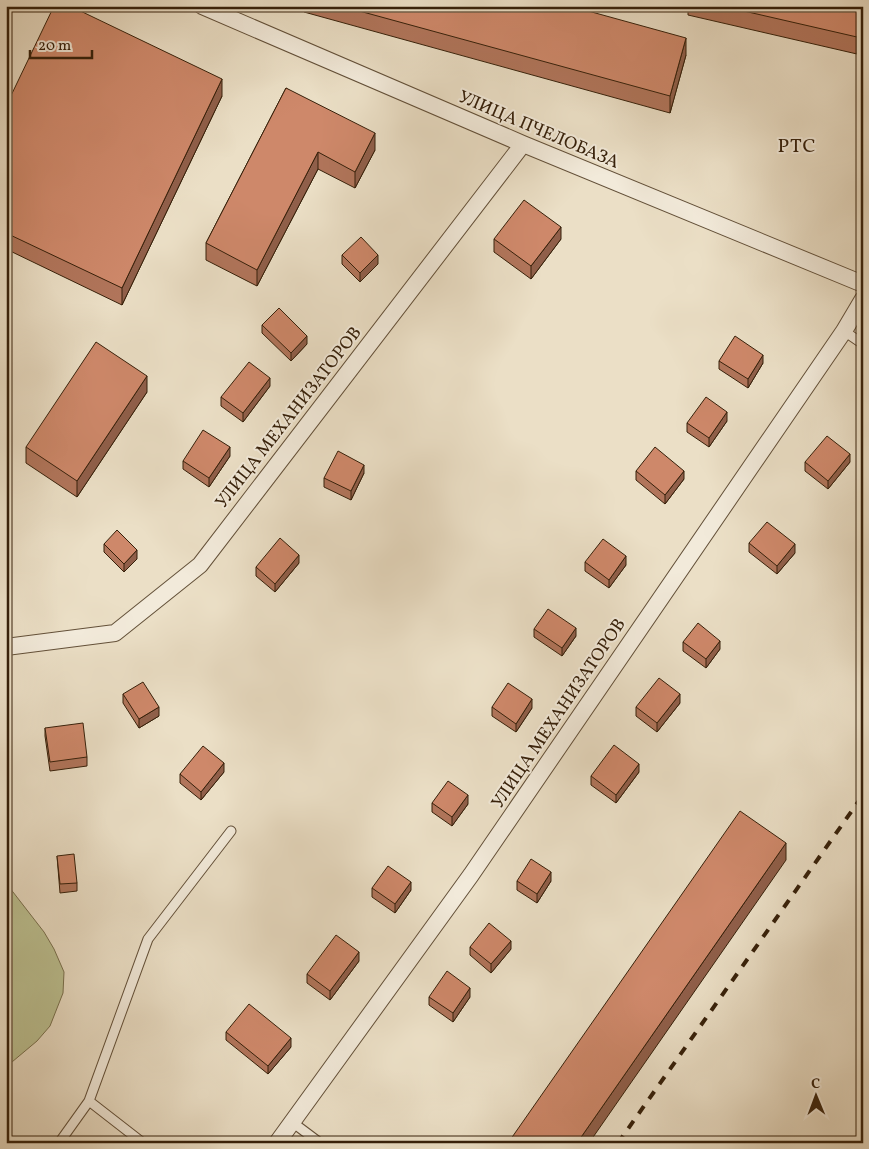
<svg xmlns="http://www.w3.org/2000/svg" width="869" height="1149" font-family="Vollkorn,serif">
<rect width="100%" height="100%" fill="#ebdfc6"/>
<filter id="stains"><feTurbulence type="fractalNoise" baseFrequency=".004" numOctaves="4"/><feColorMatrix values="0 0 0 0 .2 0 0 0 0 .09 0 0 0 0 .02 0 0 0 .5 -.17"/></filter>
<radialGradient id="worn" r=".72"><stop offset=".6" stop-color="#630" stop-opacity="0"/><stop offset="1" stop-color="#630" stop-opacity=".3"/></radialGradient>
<path fill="#bcc192" stroke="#79704e" d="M6 883 44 932 54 949 64 972 63 993 50 1026 37 1041 6 1067Z"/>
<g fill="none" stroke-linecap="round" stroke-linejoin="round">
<defs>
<path id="lane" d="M844 331 863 344
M89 1101 143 1143
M292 1122 320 1143
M59 1143 89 1101 148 939 231 831"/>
<path id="street" d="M202 6 523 144 863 284
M6 647 115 633 200 565 523 144
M277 1143 471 875 844 331 863 299"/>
</defs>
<use href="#lane" stroke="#635039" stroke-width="11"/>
<use href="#street" stroke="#635039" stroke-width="18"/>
<use href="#lane" stroke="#f2eada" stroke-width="9"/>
<use href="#street" stroke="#f2eada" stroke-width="16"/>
<path stroke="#36200a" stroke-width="4" stroke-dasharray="9 9" stroke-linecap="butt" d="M618 1143 863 795"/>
</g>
<path fill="#b1755b" stroke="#36200a" d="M304 6H570L686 55 670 113 304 12Z
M688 6H863V29L857 54 688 15Z
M286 88 375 150 355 188 318 169 257 286 206 260V243Z
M222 96 122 305 6 249V106Z
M494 239H561L531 279 494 252Z
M342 255 378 264 360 282 342 264Z
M262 325 307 344 291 361 262 333Z
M719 361 763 363 748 388 719 369Z
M270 386 243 422 221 406V397Z
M147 392 77 497 26 463V447Z
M727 421 709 447 687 432V423Z
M230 456 209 487 183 469V461Z
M805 462H850L828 489 805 471Z
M636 471 684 479 665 504 636 480Z
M364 473 351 500 324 487V478Z
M749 543 795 553 777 574 749 552Z
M104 544 137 559 124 572 104 552Z
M585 562 626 565 609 588 585 571Z
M299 563 275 592 256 576V567Z
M534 629 576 636 562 656 534 637Z
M683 642 720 649 706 668 683 651Z
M123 694 159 716 139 728 123 703Z
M680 703 657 732 636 716V707Z
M492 707 532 708 516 732 492 716Z
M45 728 87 757V766L50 771 45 736Z
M224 772 201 800 180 783V774Z
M639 772 616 803 591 785V776Z
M432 803 468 804 452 826 432 812Z
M57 856 77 883V891L60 893Z
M517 881H551L537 903 517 890Z
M372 888 411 890 395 913 372 897Z
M470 947 511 949 491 973 470 955Z
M359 961 330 1000 307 983V974Z
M429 997H470L453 1022 429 1005Z
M226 1032 291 1047 268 1074 226 1040Z"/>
<path fill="#905f4a" stroke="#36200a" d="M863 12V29L857 54V37Z
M686 38V55L670 113V96Z
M222 79V96L122 305V288Z
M375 133V150L355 188V172Z
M318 152V169L257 286V270Z
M561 227V239L531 279V266Z
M378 255V264L360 282V273Z
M307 336V344L291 361V353Z
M763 355V363L748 388V379Z
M147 376V392L77 497V481Z
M270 378V386L243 422V413Z
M727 412V421L709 447V438Z
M230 447V456L209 487V478Z
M850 454V462L828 489V481Z
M364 465V473L351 500V491Z
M684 471V479L665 504V495Z
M795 544V553L777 574V566Z
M137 550V559L124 572V564Z
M299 555V563L275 592V584Z
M626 556V565L609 588V580Z
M576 628V636L562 656V648Z
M720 641V649L706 668V659Z
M680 694V703L657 732V723Z
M532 699V708L516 732V724Z
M159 707V716L139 728V719Z
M224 763V772L201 800V792Z
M639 764V772L616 803V795Z
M468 795V804L452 826V817Z
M786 843V860L589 1143H577Z
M551 872V881L537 903V894Z
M411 882V890L395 913V904Z
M511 941V949L491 973V964Z
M359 952V961L330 1000V991Z
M470 988V997L453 1022V1013Z
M291 1038V1047L268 1074V1066Z"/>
<path fill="#ce886a" stroke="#36200a" d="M54 6H70L222 79 122 288 6 233V106Z
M341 6H570L686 38 670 96Z
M722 6H863V12L857 37Z
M286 88 375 133 355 172 318 152 257 270 206 243Z
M524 200 561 227 531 266 494 239Z
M361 237 378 255 360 273 342 255Z
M279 308 307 336 291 353 262 325Z
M735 336 763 355 748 379 719 361Z
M96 342 147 376 77 481 26 447Z
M249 362 270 378 243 413 221 397Z
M706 397 727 412 709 438 687 423Z
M203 430 230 447 209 478 183 461Z
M827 436 850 454 828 481 805 462Z
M655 447 684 471 665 495 636 471Z
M338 451 364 465 351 491 324 478Z
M767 522 795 544 777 566 749 543Z
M117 530 137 550 124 564 104 544Z
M280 538 299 555 275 584 256 567Z
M603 539 626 556 609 580 585 562Z
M548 609 576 628 562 648 534 629Z
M698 623 720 641 706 659 683 642Z
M659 678 680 694 657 723 636 707Z
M143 682 159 707 139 719 123 694Z
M508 683 532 699 516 724 492 707Z
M83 723 87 757 50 762 45 728Z
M614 745 639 764 616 795 591 776Z
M203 746 224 763 201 792 180 774Z
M448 781 468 795 452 817 432 803Z
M740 811 786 843 577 1143H508Z
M74 854 77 883 60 884 57 856Z
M531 859 551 872 537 894 517 881Z
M388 866 411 882 395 904 372 888Z
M489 923 511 941 491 964 470 947Z
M336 935 359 952 330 991 307 974Z
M447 971 470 988 453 1013 429 997Z
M249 1004 291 1038 268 1066 226 1032Z"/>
<g text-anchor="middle" stroke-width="4" stroke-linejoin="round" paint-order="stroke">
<g font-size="18" fill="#36200a" stroke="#f2eada">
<text transform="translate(539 129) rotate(23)" y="6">УЛИЦА ПЧЕЛОБАЗА</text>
<text transform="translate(288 417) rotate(-52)" y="6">УЛИЦА МЕХАНИЗАТОРОВ</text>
<text transform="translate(558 713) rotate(-56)" y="6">УЛИЦА МЕХАНИЗАТОРОВ</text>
</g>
<g font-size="20" letter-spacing="1" fill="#36200a" stroke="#f2eada">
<text x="797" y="152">РТС</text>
</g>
</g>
<rect width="869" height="1149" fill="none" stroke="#ebdfc6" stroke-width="25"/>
<rect x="8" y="8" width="854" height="1134" fill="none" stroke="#36200a" stroke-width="2.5"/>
<rect x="12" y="12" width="844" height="1124" fill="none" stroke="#36200a"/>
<g transform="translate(816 1096) rotate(359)" stroke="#f2eada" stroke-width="4" paint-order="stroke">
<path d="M0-4L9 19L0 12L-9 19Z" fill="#36200a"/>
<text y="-8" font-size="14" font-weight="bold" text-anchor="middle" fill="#36200a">С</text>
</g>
<path d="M30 50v8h62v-8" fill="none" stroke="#36200a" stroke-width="2.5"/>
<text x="38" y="50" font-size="15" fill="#36200a" stroke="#f2eada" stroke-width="4" paint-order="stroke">20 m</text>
<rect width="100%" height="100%" filter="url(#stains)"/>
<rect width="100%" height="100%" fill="url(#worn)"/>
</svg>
